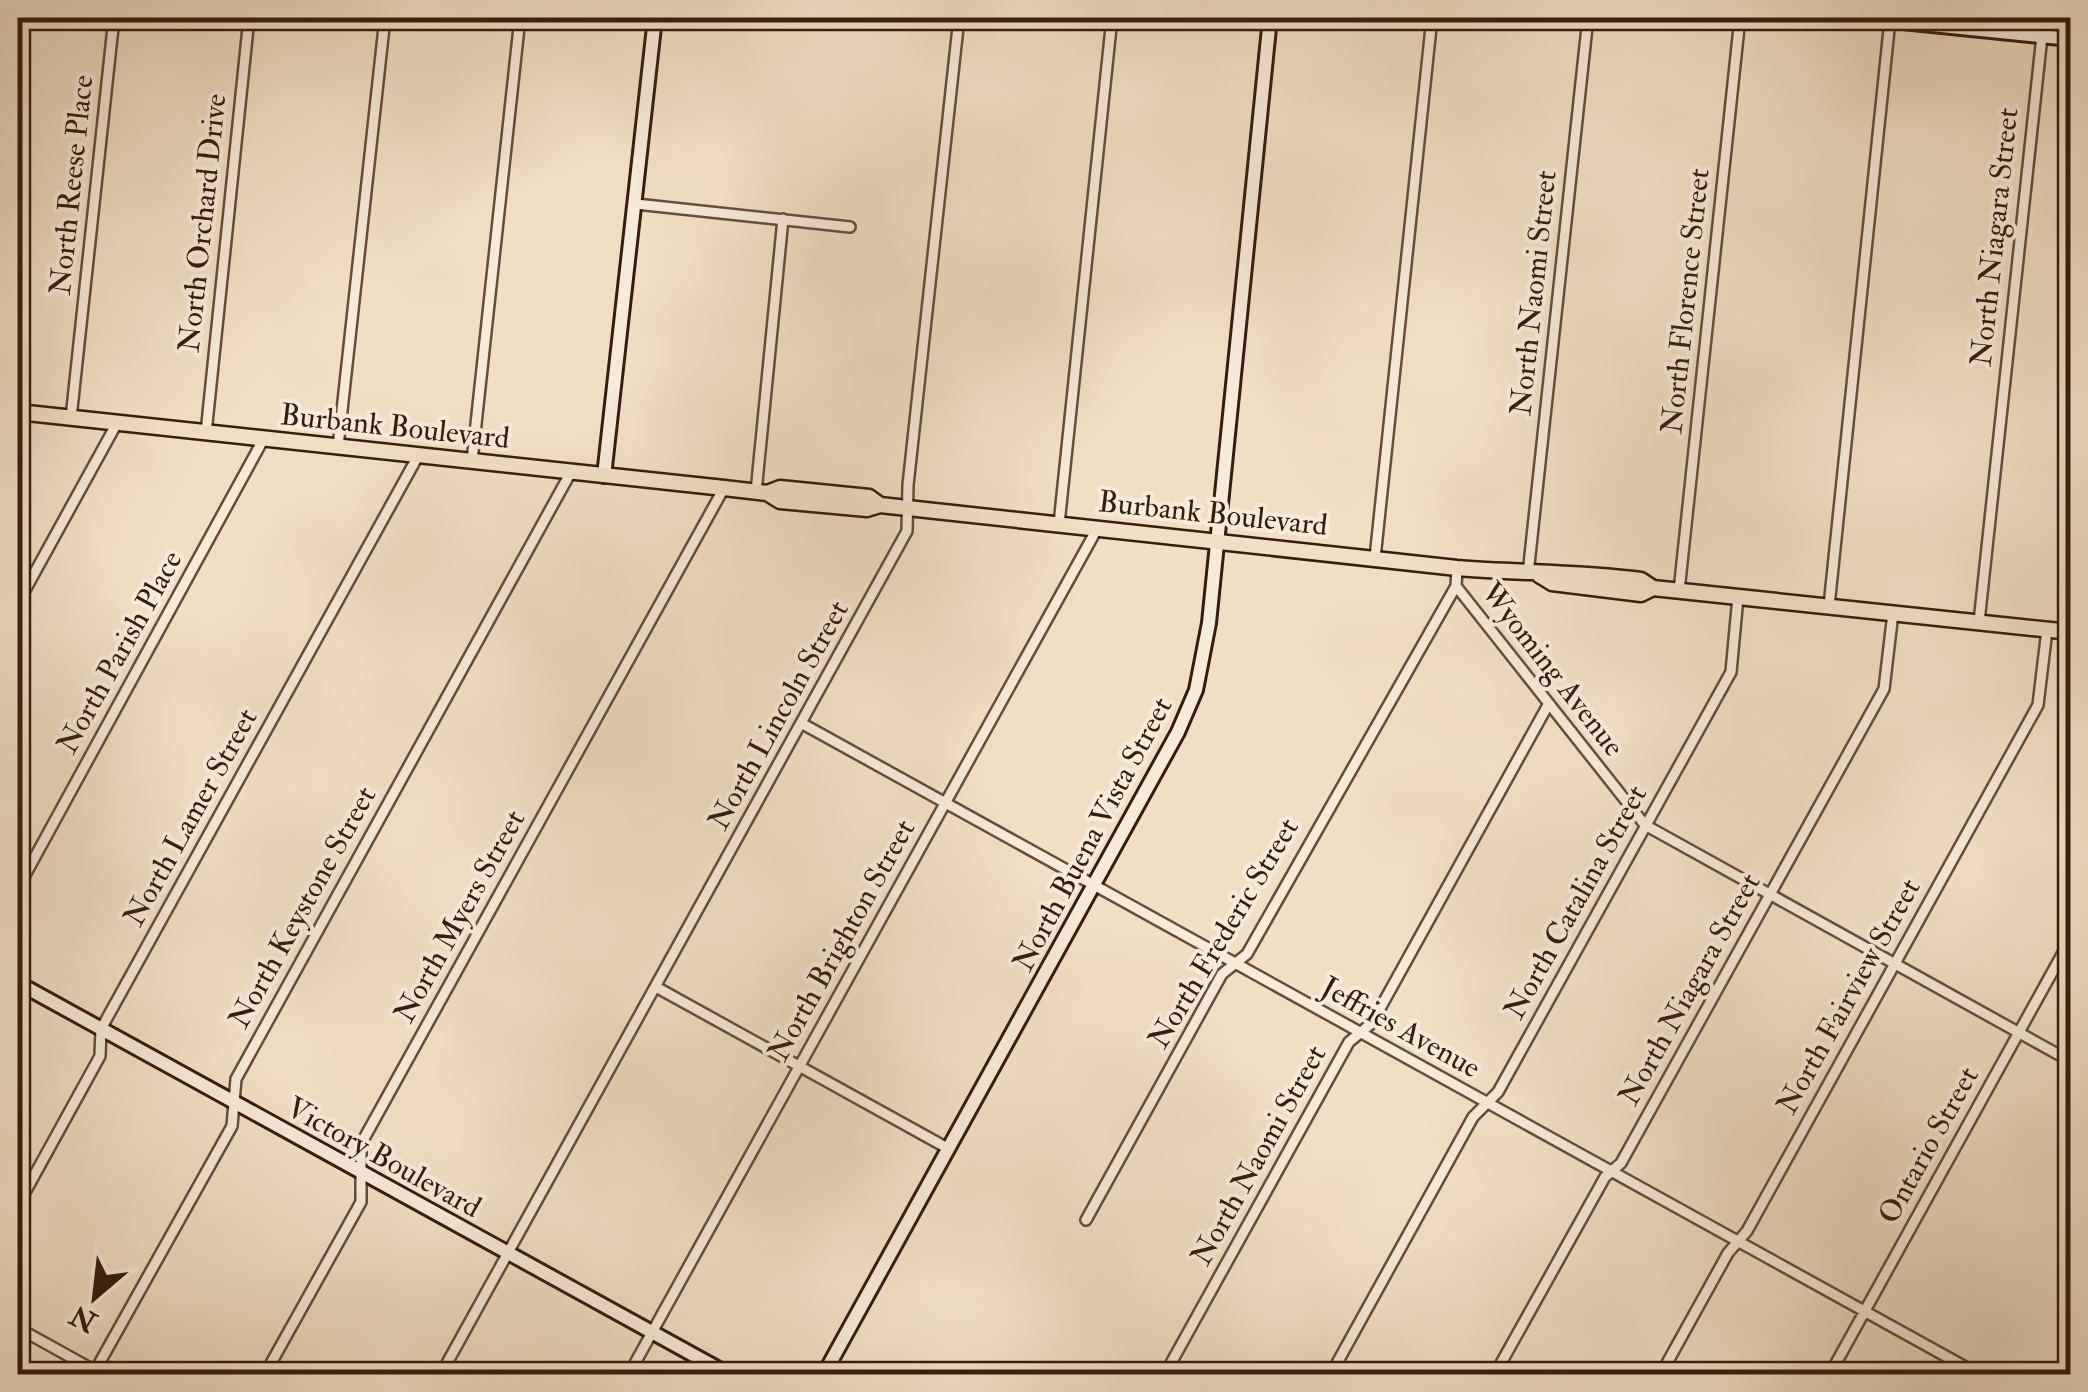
<svg xmlns="http://www.w3.org/2000/svg" width="2088" height="1392" font-family="'IM FELL Double Pica',serif">
<rect width="100%" height="100%" fill="#f1dfc5"/>
<filter id="stains"><feTurbulence type="fractalNoise" baseFrequency=".002" numOctaves="4"/><feColorMatrix values="0 0 0 0 .2 0 0 0 0 .09 0 0 0 0 .02 0 0 0 .5 -.17"/></filter>
<radialGradient id="worn" r=".72"><stop offset=".6" stop-color="#630" stop-opacity="0"/><stop offset="1" stop-color="#630" stop-opacity=".3"/></radialGradient>
<g fill="none" stroke-linecap="round" stroke-linejoin="round">
<defs>
<path id="street" d="M636 204 850 227
M71 418 114 18
M206 433 249 18
M338 447 385 18
M472 461 520 18
M756 492 783 219
M1059 524 1112 18
M1375 558 1432 18
M1528 574 1588 18
M1456 586 1645 825 2070 1061
M1679 591 1740 18
M18 603 117 423
M1829 606 1890 20
M1979 622 2042 36
M801 723 1978 1374
M18 888 263 440
M656 987 949 1149
M18 1205 100 1056 101 1029 418 456
M1086 1220 1222 974 1247 954 1456 586 1457 568
M18 1328 101 1374
M95 1371 232 1126 236 1079 571 472
M265 1374 361 1202V1144L724 488
M441 1374 907 531 908 485 959 18
M629 1374 1097 529
M1165 1374 1349 1042 1372 1023 1548 705
M1331 1374 1473 1117 1498 1092 1731 672 1738 597
M1495 1374 1605 1177 1621 1163 1884 689 1893 613
M1661 1374 1728 1253 1747 1231 2038 705 2047 630
M1830 1374 2070 940"/>
<path id="secondary" d="M1863 18 2070 39
M604 476 655 18
M18 983 728 1374
M824 1374 1178 732 1196 690 1209 623 1270 18"/>
<path id="primary" d="M18 412 724 488 767 493 780 488 869 497 880 505 1457 568C1520 573 1578 572 1641 580L1653 588 2070 632
M767 493 780 501 867 509 880 505
M1539 575 1552 583 1641 594 1653 588"/>
</defs>
<use href="#street" stroke="#654d3c" stroke-width="14"/>
<use href="#secondary" stroke="#361c0f" stroke-width="18"/>
<use href="#primary" stroke="#361c0f" stroke-width="19"/>
<use href="#street" stroke="#f6ead9" stroke-width="9"/>
<use href="#secondary" stroke="#f6ead9" stroke-width="12"/>
<use href="#primary" stroke="#f1dfc5" stroke-width="14"/>
</g>
<g text-anchor="middle" stroke-width="8" stroke-linejoin="round" paint-order="stroke">
<g font-size="30" fill="#361c0f" stroke="#f6ead9">
<text transform="translate(71 185) rotate(-84)" y="10">North Reese Place</text>
<text transform="translate(202 223) rotate(-84)" y="10">North Orchard Drive</text>
<text transform="translate(1994 237) rotate(-84)" y="10">North Niagara Street</text>
<text transform="translate(1533 293) rotate(-84)" y="10">North Naomi Street</text>
<text transform="translate(1685 301) rotate(-84)" y="10">North Florence Street</text>
<text transform="translate(395 426) rotate(6)" y="10">Burbank Boulevard</text>
<text transform="translate(1213 513) rotate(6)" y="10">Burbank Boulevard</text>
<text transform="translate(119 652) rotate(-61)" y="10">North Parish Place</text>
<text transform="translate(1553 669) rotate(52)" y="10">Wyoming Avenue</text>
<text transform="translate(778 715) rotate(-61)" y="10">North Lincoln Street</text>
<text transform="translate(190 817) rotate(-61)" y="10">North Lamer Street</text>
<text transform="translate(1092 834) rotate(-62)" y="10">North Buena Vista Street</text>
<text transform="translate(1575 902) rotate(-61)" y="10">North Catalina Street</text>
<text transform="translate(302 907) rotate(-61)" y="10">North Keystone Street</text>
<text transform="translate(459 916) rotate(-61)" y="10">North Myers Street</text>
<text transform="translate(1223 933) rotate(-59)" y="10">North Frederic Street</text>
<text transform="translate(841 940) rotate(-61)" y="10">North Brighton Street</text>
<text transform="translate(1689 989) rotate(-61)" y="10">North Niagara Street</text>
<text transform="translate(1848 996) rotate(-61)" y="10">North Fairview Street</text>
<text transform="translate(1401 1027) rotate(29)" y="10">Jeffries Avenue</text>
<text transform="translate(1928 1145) rotate(-61)" y="10">Ontario Street</text>
<text transform="translate(1258 1155) rotate(-61)" y="10">North Naomi Street</text>
<text transform="translate(384 1157) rotate(29)" y="10">Victory Boulevard</text>
</g>
</g>
<rect width="2088" height="1392" fill="none" stroke="#f1dfc5" stroke-width="60"/>
<rect x="20" y="20" width="2048" height="1352" fill="none" stroke="#361c0f" stroke-width="5"/>
<rect x="30" y="30" width="2028" height="1332" fill="none" stroke="#361c0f" stroke-width="2.5"/>
<g transform="translate(95 1297) rotate(208)" stroke="#f6ead9" stroke-width="8" paint-order="stroke">
<path d="M0-8L18 38L0 25L-18 38Z" fill="#361c0f"/>
<text y="-15" font-size="28" font-weight="bold" text-anchor="middle" fill="#361c0f">N</text>
</g>
<rect width="100%" height="100%" filter="url(#stains)"/>
<rect width="100%" height="100%" fill="url(#worn)"/>
</svg>
